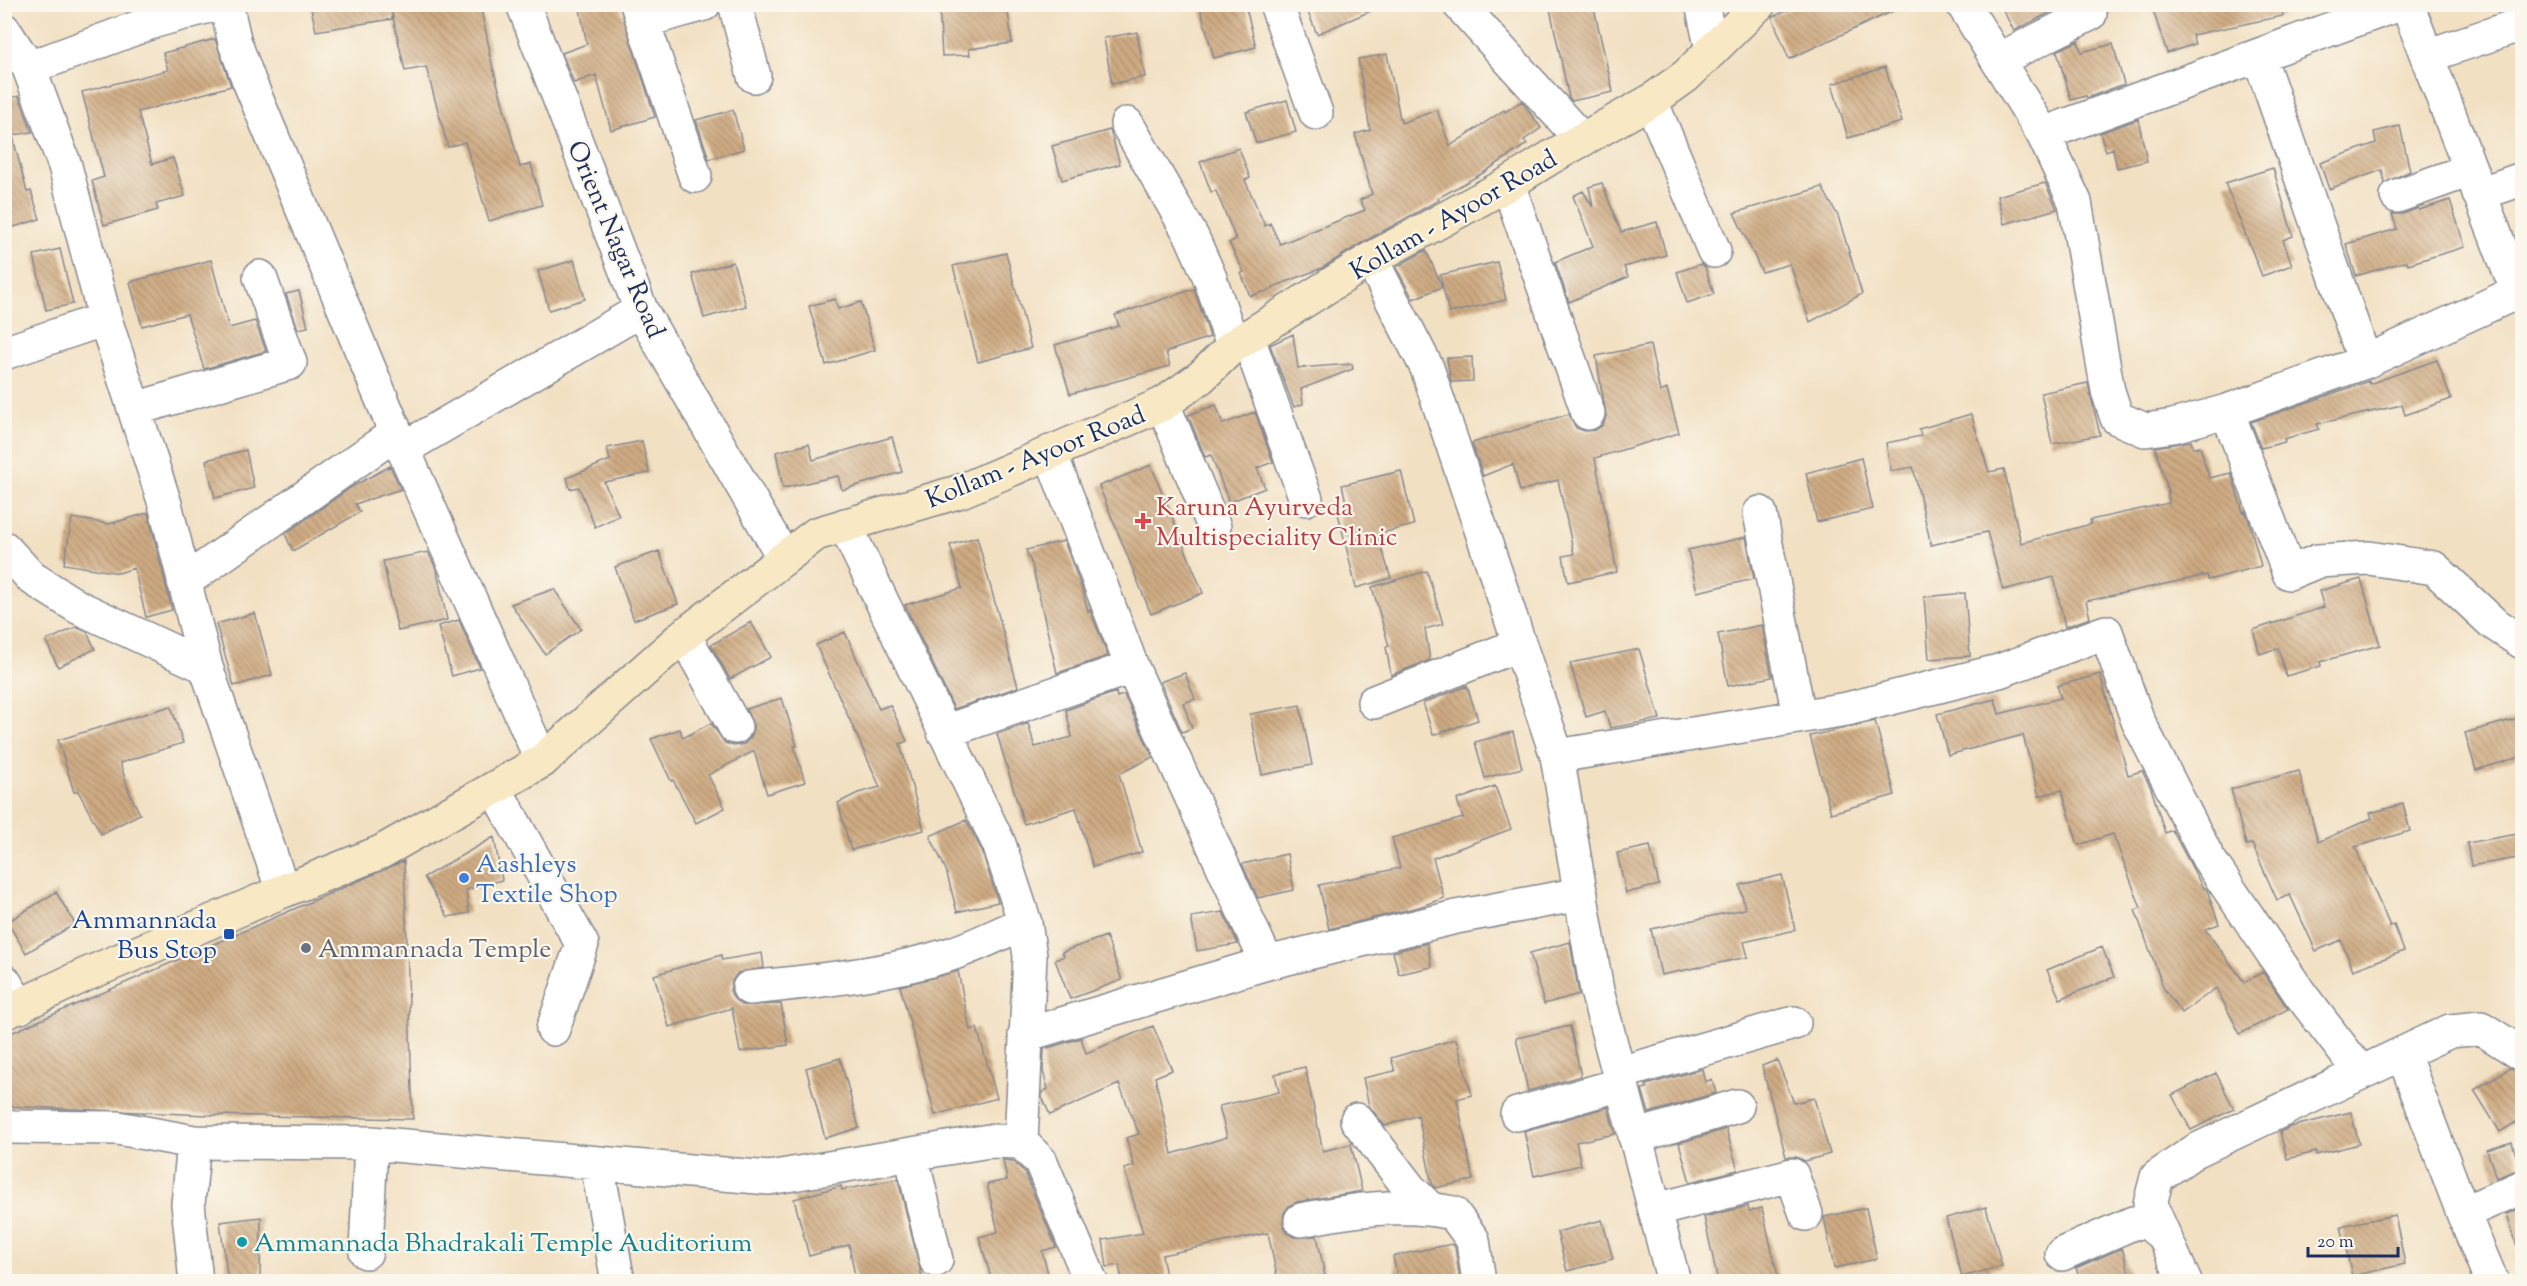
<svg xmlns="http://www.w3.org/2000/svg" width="2527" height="1286" font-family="'Sorts Mill Goudy',serif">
<defs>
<pattern id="building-back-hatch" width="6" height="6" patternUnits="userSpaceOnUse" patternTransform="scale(1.5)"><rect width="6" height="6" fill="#cfab82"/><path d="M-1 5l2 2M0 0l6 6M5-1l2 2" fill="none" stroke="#a78c6e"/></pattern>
</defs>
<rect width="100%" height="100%" fill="#fbf7ec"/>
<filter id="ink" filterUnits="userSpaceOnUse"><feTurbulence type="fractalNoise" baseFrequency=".0167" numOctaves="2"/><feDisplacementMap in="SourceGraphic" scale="12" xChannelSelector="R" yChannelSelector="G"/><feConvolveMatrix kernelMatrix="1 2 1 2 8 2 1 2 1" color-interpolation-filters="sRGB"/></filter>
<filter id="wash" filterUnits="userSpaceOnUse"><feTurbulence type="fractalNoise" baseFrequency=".008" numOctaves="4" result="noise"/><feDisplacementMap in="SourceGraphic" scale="24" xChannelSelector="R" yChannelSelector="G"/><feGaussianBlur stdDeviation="1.35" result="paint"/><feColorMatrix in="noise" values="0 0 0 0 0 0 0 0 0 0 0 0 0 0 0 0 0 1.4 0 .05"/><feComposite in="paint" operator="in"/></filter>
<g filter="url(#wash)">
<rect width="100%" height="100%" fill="#f2e0c2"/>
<g id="blocks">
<path fill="url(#building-back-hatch)" d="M310 4H480L490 52 489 53 520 167 531 164 542 205 489 221 465 142 448 147 426 67 405 71 392 13V19L316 31Z
M579 4H619L655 117 611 130 596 75 574 83 562 53 587 44Z
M939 4H1007L1012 43 969 49 970 55 942 56Z
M1199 4H1245L1256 47 1214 58Z
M1549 4H1593L1613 92 1572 101 1569 98Z
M1802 4H1908L1789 59 1772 17Z
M2000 4H2066L2014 31Z
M2170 4H2282L2283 16 2192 35 2195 44 2167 53 2153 10Z
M1305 5H1385L1317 34Z
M1137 32 1145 77 1112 84 1104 38Z
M215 39 231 86 138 112 152 164 173 158 185 196 156 204 158 210 104 225 92 181 104 177 82 92 168 70 163 53Z
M2078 41 2081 52 2113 44 2124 84 2087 98 2086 96 2071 100 2057 51Z
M1387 54 1401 123 1437 110 1450 146 1504 110 1505 112 1522 101 1541 128 1524 140 1527 144 1483 173 1438 198 1439 200 1362 243 1322 268 1273 287V289L1250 296 1241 273 1244 272 1229 243 1236 239 1216 191 1211 192 1200 162 1239 148 1250 178 1245 180 1265 226 1270 223 1280 244 1365 210 1360 200 1372 194 1355 134 1370 130 1358 59Z
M1885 67 1902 122 1848 138 1832 84Z
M19 96 32 132 10 136 4 99Z
M1287 100 1296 132 1256 143 1246 112Z
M733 110 744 149 709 159 696 120Z
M2138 119 2147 161 2117 168 2113 148 2106 151 2100 133Z
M2400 126 2410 171 2385 183 2382 170 2329 189 2320 163 2376 143 2374 132Z
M1110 130 1120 164 1062 180 1052 146Z
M13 138 27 192 31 191 40 219 4 230V139Z
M2273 168 2293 236 2283 240 2292 265 2262 276 2225 183Z
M1602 183 1621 232 1657 222 1666 255 1624 267 1628 277 1569 302 1555 262 1593 246 1573 196 1583 191 1593 207 1589 187Z
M2045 183 2057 209 2004 224 1997 196Z
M1822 187 1838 216 1862 294 1810 322 1790 264 1762 272 1734 213Z
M2450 200 2465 247 2408 264 2407 261 2356 276 2346 244 2397 229 2392 214H2403L2418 208 2419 210Z
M60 249 73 304 46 310 34 255Z
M1426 250 1442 287 1413 299 1396 267Z
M1006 253 1031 348 978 362 953 266Z
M211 260 229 328 255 321 266 351 204 369 187 314 142 326 130 282Z
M574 260 585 299 549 310 538 271Z
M733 262 746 306 704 318 692 274Z
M1497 262 1506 300 1449 313 1440 275Z
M1701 264 1705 267 1714 294 1687 303 1677 272Z
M1194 289 1210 337 1166 352 1170 366 1070 394 1055 345 1119 326 1115 315Z
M299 291 308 327 298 329 286 294Z
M835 299 838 309 861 302 875 350 826 365 809 306Z
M1293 334 1298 368 1352 364 1353 369 1301 389 1303 404 1294 407 1270 345Z
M1650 345 1660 392 1667 389 1679 433 1595 458 1617 572 1568 582 1563 556 1574 554 1558 480 1520 491 1513 464 1483 476 1472 443 1569 414 1576 428 1585 431 1595 430 1603 425 1606 416 1596 356Z
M1472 357 1473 381 1451 382 1447 358Z
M2437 360 2451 399 2405 415 2402 405 2317 424 2319 429 2284 439 2285 442 2261 448 2251 422 2369 381V384Z
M2088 383 2100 435 2052 444 2041 393Z
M1216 405 1223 424 1255 412 1273 462 1257 468 1265 488 1229 502 1211 455 1205 457 1188 415Z
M1971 414 1989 472 2004 469 2021 543 2091 524 2090 520 2169 503 2167 487 2155 447 2191 441 2193 448 2200 446 2209 478 2231 473 2243 512 2245 511 2249 521 2261 566 2208 580 2207 575 2086 601 2090 618 2065 627 2054 577 2003 590 1987 532 1931 545 1913 467 1891 471 1886 443 1921 436 1919 429Z
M892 437 902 472 842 490 838 476 783 488 776 452 809 444 813 460Z
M642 441 649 473 604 482 619 516 595 527 579 487 570 489 567 478 610 460 607 448Z
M246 450 254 488 215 498 206 460Z
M1861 458 1873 509 1817 522 1806 473Z
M1151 465 1203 593 1151 614 1099 486Z
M390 466 401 489 355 504 360 512 293 551 285 534 350 488Z
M1401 471 1414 525 1377 534 1391 578 1356 588 1338 513 1348 511 1342 485Z
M148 513 172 610 146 617 134 568 119 573 64 564 72 518 109 524Z
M977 537 1018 687 954 709 905 605 962 588 950 545Z
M1746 537 1754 579 1697 592 1688 550Z
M1064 541 1083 592 1088 611 1090 610 1108 656 1057 673 1032 565 1026 550Z
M659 551 678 604 634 620 615 567Z
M428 552 437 571 447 620 398 631 383 561Z
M1427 571 1443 624 1425 629 1430 660 1391 675 1386 647 1389 646 1372 587Z
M2361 579 2380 645 2320 662 2321 666 2286 676 2278 648 2260 654 2253 630 2324 607 2319 591Z
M554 589 581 629 545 654 511 604Z
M1965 593 1970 656 1929 659 1924 597Z
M255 613 272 675 234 686 216 624Z
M459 620 480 668 452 676 438 626Z
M751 622 771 657 730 679 711 645Z
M1762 625 1772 677 1728 686 1718 634Z
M76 627 87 632 95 649 58 667 46 641Z
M845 632 879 709 890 705 907 741 900 744 924 830 851 850 838 803 858 793 880 787 816 645Z
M1639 649 1660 719 1610 728 1605 711 1586 717 1570 663Z
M1185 673 1195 699 1183 703 1192 728 1182 732 1160 682Z
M2100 674 2128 775 2142 771 2151 788 2165 833 2172 830 2202 886 2207 890 2219 924 2205 929 2244 982 2263 972 2288 1009 2240 1034 2216 988 2182 1013 2164 989 2135 910 2141 908 2113 834 2078 845 2062 790 2039 796 2023 735 1948 755 1937 714 1995 699 1999 714 2061 698 2057 686Z
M1467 686 1478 720 1433 735 1423 703Z
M1116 692 1117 697 1124 695 1153 757 1119 774 1142 852 1093 867 1076 808 1024 824 997 734 1028 723 1035 747 1072 737 1066 710Z
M782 698 797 746H794L805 782 767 794 754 751 708 775 725 808 696 823 673 780 671 781 651 739 680 729 683 738 711 723 725 743 734 746 744 744 751 737 754 728 746 709Z
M1300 705 1312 765 1262 775 1250 714Z
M171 706 183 743 120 763 130 794 140 814 101 834 78 791 74 792 58 740Z
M2515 719 2523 745V756L2476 770 2465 733Z
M1875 721 1895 795 1831 813 1810 736Z
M1513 732 1522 768 1485 778 1475 742Z
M2299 771 2318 842 2372 818 2370 813 2403 804 2410 831 2355 847 2390 926 2394 925 2404 951 2353 970 2341 940 2316 951 2290 895 2277 900 2252 844 2246 845 2231 789Z
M1495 786 1511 829 1433 858 1444 898 1419 907 1329 929 1319 885 1400 868 1392 838 1463 818 1457 800Z
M966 820 982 851 998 902 957 912 946 870 930 836Z
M2523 833V857L2471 866 2467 843Z
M494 837 502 880 466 890 469 913 448 917 424 877Z
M1650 846 1659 885 1626 893 1617 853Z
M1287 854 1294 890 1258 898 1242 864Z
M404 861 413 1119 207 1115 4 1106V1036Z
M1782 875 1795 930 1744 942 1748 957 1661 975 1651 929 1745 909 1740 885Z
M56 892 75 924 26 953 7 922Z
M1223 912 1238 944 1197 951 1191 917Z
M1106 936 1122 980 1070 999 1055 960 1064 956 1062 952Z
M1570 942 1579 994 1544 1004 1530 953Z
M1427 943 1432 967 1399 974 1393 952Z
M2102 947 2114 977 2060 999 2047 970Z
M762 953 764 968 738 973 732 981 730 991 734 999 742 1005 781 1004 788 1045 740 1052 732 1008 669 1027 654 975 721 955 722 960Z
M958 971 970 1030 977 1028 997 1098 935 1115 900 986Z
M1153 1026 1172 1070 1155 1077 1172 1154 1227 1137 1219 1106 1279 1092 1275 1074 1305 1067 1323 1151 1351 1144 1362 1191 1297 1202 1289 1206 1284 1213 1283 1224 1287 1233 1294 1237 1317 1236 1325 1276 1278 1281 1268 1233 1162 1255 1167 1281H1122L1119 1265 1107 1267 1103 1240 1143 1233 1124 1169 1134 1166 1126 1138 1139 1134 1119 1084 1050 1115 1042 1097V1092L1048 1089 1043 1071 1044 1049 1081 1038 1086 1053Z
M1570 1026 1581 1076 1528 1091 1516 1038Z
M1456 1039 1472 1095 1457 1099 1473 1180 1435 1188 1432 1184 1418 1115 1385 1126 1369 1106 1363 1078 1395 1071 1391 1058Z
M840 1058 859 1128 825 1138 806 1068Z
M1777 1060 1794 1103 1814 1098 1830 1154 1805 1161 1796 1157H1786L1762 1066Z
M2510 1068 2523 1073V1118L2500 1132 2474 1090Z
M1702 1069 1705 1082 1712 1079 1716 1093 1649 1113 1642 1089 1647 1088 1646 1085Z
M2216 1073 2234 1109 2191 1130 2172 1095Z
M1608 1107 1615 1134 1576 1142 1581 1165 1534 1176 1524 1131Z
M2351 1112 2359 1144 2316 1155V1152L2287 1159 2280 1132 2290 1127Z
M1726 1129 1738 1170 1690 1182 1679 1143Z
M2512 1142 2520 1169 2496 1178 2487 1150Z
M1003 1160 1013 1161 1025 1173 1056 1247 1042 1251 1050 1281H992L979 1237 998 1232 987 1184 1007 1180Z
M898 1179 923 1281H856L849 1245 809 1256 794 1199 841 1186 842 1190Z
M1748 1206 1749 1211 1762 1208 1779 1281H1718L1704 1217Z
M1986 1207 2002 1266 1962 1277 1946 1218Z
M2523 1207V1245L2517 1246 2507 1214Z
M1866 1208 1877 1259 1834 1268 1824 1217Z
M2395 1215 2405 1264 2352 1276 2341 1226Z
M261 1217 260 1281H228L220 1222Z
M1602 1220 1613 1259 1567 1271 1557 1232Z
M1452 1244 1455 1247 1460 1281H1398L1393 1256Z
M2122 1248 2132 1281H2080L2076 1268Z"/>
</g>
</g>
<g filter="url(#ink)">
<use href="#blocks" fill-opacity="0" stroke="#868890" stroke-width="1.5"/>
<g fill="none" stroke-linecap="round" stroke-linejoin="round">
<defs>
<path id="minor" d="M226 4 235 43 249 81 396 433 542 761
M523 4 641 310 784 558
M637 4 695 176
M735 4 754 76
M1276 4 1316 113
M1459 4 1582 140
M1702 4 1712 50
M1963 4 2043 134 2075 202 2108 391 2117 418 2145 430 2173 426 2227 411 2365 362 2522 290
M2407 4 2510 273 2522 278
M643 21 704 4
M4 30 29 68 65 166 105 319 165 504 206 667 283 891
M2259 56 2365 362
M2427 56 2522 24
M1998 60 2090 14 2087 4
M29 68 155 21 216 4
M1651 101 1714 251
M1127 124 1192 237 1210 278 1233 346
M2043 134 2399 4
M1508 184 1588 413
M2479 194 2522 179
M2397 196 2470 170
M1248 338 1306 499
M4 353 105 319
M1163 404 1214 527
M135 409 290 363 260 277
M2227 411 2289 573 2318 561 2369 558 2434 568 2493 623 2522 642
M403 449 641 310
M1050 452 1132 667 1267 963
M1760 513 1799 716
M845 525 999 844 1025 923 1030 956 1021 1142
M4 548 32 578 78 607 206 667
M184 582 396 433
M684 635 735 727
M1374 702 1518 645
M944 732 1132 667
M1557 756 1847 709 1999 671 2106 632 2138 721 2208 858 2301 995 2361 1073
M495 789 582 944 553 1029
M4 981 20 1007
M749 988C815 981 884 975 948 955 974 947 1000 933 1025 923
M1025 1035 1267 963 1456 917 1581 894
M2403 1054 2463 1213 2492 1282
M1620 1073 1794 1023
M1517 1114 1622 1084
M1357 1120 1410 1189 1428 1207
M4 1127 118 1128 194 1142 188 1204 196 1282
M1635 1137 1737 1106
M194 1142 371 1143 769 1178 989 1141 1021 1142 1041 1162 1091 1282
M911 1154 936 1260
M597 1163 618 1282
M1656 1210 1792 1175 1806 1214
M2463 1213 2522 1187
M1301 1220C1351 1210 1402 1202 1453 1213L1473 1240 1479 1282
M366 1252 371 1143
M2062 1254 2133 1223 2147 1222 2165 1237
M2185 1282 2150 1204 2157 1177 2195 1151 2450 1031 2481 1028 2522 1054"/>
<path id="tertiary" d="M1371 259 1427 368 1557 756 1597 991 1674 1282"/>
<path id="secondary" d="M4 1013 85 975 283 891 381 852 542 761 684 635 816 534 961 491 1163 404 1201 377 1233 346 1371 259 1508 184 1553 156 1651 101 1686 76 1759 4"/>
</defs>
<use href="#minor" stroke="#868890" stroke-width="36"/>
<use href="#tertiary" stroke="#868890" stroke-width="36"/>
<use href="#secondary" stroke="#868890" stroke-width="36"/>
<use href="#minor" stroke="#fff" stroke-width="33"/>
<use href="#tertiary" stroke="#fff" stroke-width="33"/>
<use href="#secondary" stroke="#f8e8c3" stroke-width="33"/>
</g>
</g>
<path fill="#e0444e" stroke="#fbf7ec" stroke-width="2" d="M1140 512h6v6h6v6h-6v6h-6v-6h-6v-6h6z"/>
<circle fill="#3f7fe0" stroke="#fbf7ec" stroke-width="2" cx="464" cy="878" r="6"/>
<rect fill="#1a4fb4" stroke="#fbf7ec" stroke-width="2" x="223" y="928" width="12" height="12" rx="3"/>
<circle fill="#6b7280" stroke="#fbf7ec" stroke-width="2" cx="306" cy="948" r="6"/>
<circle fill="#0f9aa8" stroke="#fbf7ec" stroke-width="2" cx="242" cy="1242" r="6"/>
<g text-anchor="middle" stroke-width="4.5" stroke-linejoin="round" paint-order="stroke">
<g font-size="26" fill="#1b2f5e" stroke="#fbf7ec">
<text transform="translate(1453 214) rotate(-30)" y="9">Kollam - Ayoor Road</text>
<text transform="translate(617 239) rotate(67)" y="9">Orient Nagar Road</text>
<text transform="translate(1035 456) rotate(-22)" y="9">Kollam - Ayoor Road</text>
</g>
<g font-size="26" fill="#be3a42" stroke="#fbf7ec" text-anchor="start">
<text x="1156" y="515">Karuna Ayurveda<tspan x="1156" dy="30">Multispeciality Clinic</tspan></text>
</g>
<g font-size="26" fill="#366cbe" stroke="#fbf7ec" text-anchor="start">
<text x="476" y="872">Aashleys<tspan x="476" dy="30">Textile Shop</tspan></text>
</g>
<g font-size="26" fill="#164399" stroke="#fbf7ec" text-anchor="end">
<text x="217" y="928">Ammannada<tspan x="217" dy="30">Bus Stop</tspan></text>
</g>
<g font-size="26" fill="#5b616d" stroke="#fbf7ec" text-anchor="start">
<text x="318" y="957">Ammannada Temple</text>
</g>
<g font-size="26" fill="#0d838f" stroke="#fbf7ec" text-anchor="start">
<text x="254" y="1251">Ammannada Bhadrakali Temple Auditorium</text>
</g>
</g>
<rect width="2527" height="1286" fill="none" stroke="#fbf7ec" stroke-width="24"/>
<path d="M2308 1247v9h90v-9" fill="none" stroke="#1b2f5e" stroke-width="3"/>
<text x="2317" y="1247" font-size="18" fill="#1b2f5e" stroke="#fbf7ec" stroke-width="4.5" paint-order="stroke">20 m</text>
</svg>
